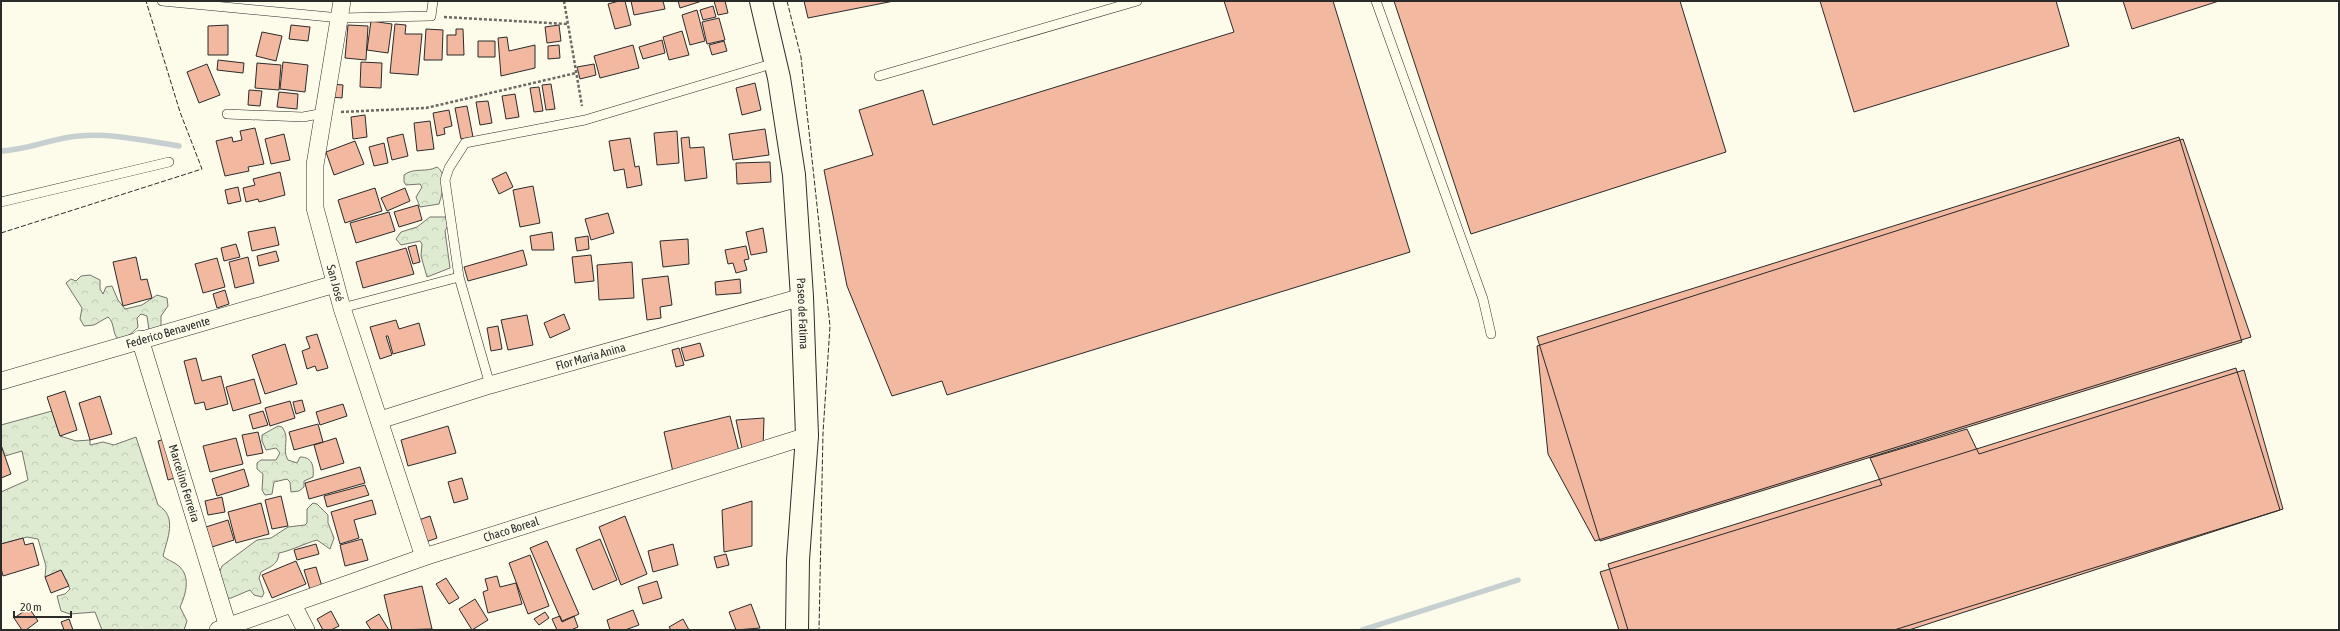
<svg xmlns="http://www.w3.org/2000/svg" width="2340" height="631" font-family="'Asap Condensed',sans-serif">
<defs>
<pattern id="forest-crowns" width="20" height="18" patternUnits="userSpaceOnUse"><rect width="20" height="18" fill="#deebd1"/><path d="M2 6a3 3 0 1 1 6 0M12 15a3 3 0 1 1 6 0" fill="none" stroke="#bfcab4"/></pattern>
</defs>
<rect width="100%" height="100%" fill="#fdfbea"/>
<path fill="url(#forest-crowns)" stroke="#74746e" d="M437 167C448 174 442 194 439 204L420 207 416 197 422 187 420 184 406 185 404 182V175C414 167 426 173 437 167Z
M430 217H446L449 224 445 231 450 268 427 277 421 256 422 244 420 241 401 245 396 239 401 232 417 227Z
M90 275 100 280V289L103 294 106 287 112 286 118 300 125 309 142 305 157 295 167 298 168 306 161 316V326L149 330 147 316 141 314 137 318 138 327C131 334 128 337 118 339 112 333 115 323 108 317L94 325 84 326 80 319 82 308 66 283 71 279 76 281 81 276Z
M52 411 60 436 76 441 90 440V445L103 442 114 445 136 437 158 505C178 517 167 539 163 556 167 560 172 561 176 564 192 574 186 594 180 607L187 621 184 630H102L95 612 70 614 61 611 57 596 65 594 70 589 61 570 45 577 46 566 38 539 27 537 1 544V492L28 480 22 451 5 456 1 445V425Z
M278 426 282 427C291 438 281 449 288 460L297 463 300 457C313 457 314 467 313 477L304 481V487L299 491 291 492 290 482 287 479 274 482 272 494 265 495 262 490 263 474 257 469V463L261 460H276L280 453 276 448 266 450 262 441V435Z
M313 503 317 504 328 515V523L334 538 330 549 317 540C306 543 290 551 279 553 278 565 271 566 261 572L259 578 264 593 262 597 254 595 250 590 231 598 223 599 217 578 222 566 257 540 271 538 288 527 305 525 307 523V509Z"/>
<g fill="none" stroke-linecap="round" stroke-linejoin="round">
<path stroke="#c7d0d0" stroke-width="5.5" d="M1 151C28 150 52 138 79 136 113 133 146 141 179 146
M1362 630 1518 580"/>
</g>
<path fill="#f2b8a0" stroke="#2b2b2b" d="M619 1H625L631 25 615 29 608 4Z
M631 1H663L665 9 634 15Z
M678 1H702L680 8Z
M714 1H725L728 13 718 15Z
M804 1H894L808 18Z
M1224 1H1333L1410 252 947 395 942 381 892 396 847 286 824 170 873 155 859 110 923 90 933 125 1234 32Z
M1394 1H1680L1726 152 1471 234Z
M1820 1H2056L2069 46 1854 112Z
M2123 1H2219L2132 29Z
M713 6 716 17 703 20 700 10Z
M697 10 705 41 690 45 682 15Z
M719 18 725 40 707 44 702 22Z
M371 21 392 24 388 53 367 50Z
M395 24 406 25 405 34H422L418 75 390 73Z
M228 25V55H208V26Z
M291 25 310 27 308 41 289 39Z
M348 25 368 26 366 60 345 58Z
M559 25 561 41 547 43 545 27Z
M426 29 443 30 442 60H424Z
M456 29H463L464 55H447V35H456Z
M682 31 689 55 669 60 663 37Z
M262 32 282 36 276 61 256 56Z
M507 37 509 51 535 45V68L501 76 498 38Z
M662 40 665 53 643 59 639 47Z
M478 41H495V57H478Z
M724 41 727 51 712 55 709 45Z
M559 45 560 58 548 59V46Z
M633 45 639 68 600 78 594 56Z
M218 60 244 63 243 73 217 70Z
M283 62 308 65 305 92 280 89Z
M361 62 382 63 381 88 360 87Z
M257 63 281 65 279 90 255 88Z
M207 64 220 95 199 103 187 72Z
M594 64 596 75 580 79 577 67Z
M755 83 761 110 742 115 736 88Z
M332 84 343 85 342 98 331 97Z
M551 84 555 109 546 110 542 85Z
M539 87 543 111 534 112 530 88Z
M249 90 262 91 260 106 248 105Z
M279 92 298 94 297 109 277 107Z
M515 94 519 117 506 119 502 96Z
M488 101 492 123 480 125 476 102Z
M467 106 473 137 461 139 455 108Z
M449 110 452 126 444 128 445 134 437 136 433 113Z
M365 115 367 137 353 139 351 117Z
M430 121 434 149 417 151 414 123Z
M255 128 264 164 248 167 249 171 225 176 216 141 232 137 233 142 242 140 240 131Z
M765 129 769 155 733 160 729 134Z
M677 131 679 163 657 165 654 133Z
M284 134 290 160 271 164 265 139Z
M403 134 408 156 392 160 387 138Z
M689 137 690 148 704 147 707 178 685 181 681 138Z
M2179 137 2242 342 1600 541 1537 337Z
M630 138 635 167 639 166 642 185 627 188 624 169 614 171 609 141Z
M2183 139 2251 337 1595 541 1548 454 1537 346Z
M355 141 364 164 334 175 326 152Z
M384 143 388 163 374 166 369 147Z
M770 162 771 182 737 184 736 163Z
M280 172 285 195 259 202 258 199 246 202 243 188 255 185 253 179Z
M506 172 513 187 499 194 492 179Z
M533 186 540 223 520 227 513 190Z
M238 187 241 201 228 204 225 190Z
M375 188 382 211 345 223 338 200Z
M405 188 410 201 387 211 381 198Z
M418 205 422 220 399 227 394 212Z
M389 212 395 231 356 243 350 223Z
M608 213 614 233 591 240 585 219Z
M275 227 279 245 252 251 248 232Z
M763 228 767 252 751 255 746 232Z
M552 232 554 250H532L530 236Z
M588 236 589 249 577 251 575 238Z
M688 239 689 264 663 267 660 241Z
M236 244 240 257 224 261 221 248Z
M416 245 420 262 413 264 408 247Z
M746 246 749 259 744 260 747 270 736 273 733 263 728 264 725 250Z
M406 248 414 274 363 288 356 262Z
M523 250 527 265 468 281 464 267Z
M276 251 279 261 259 266 257 256Z
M591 255 594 281 575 283 572 257Z
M136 257 141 280 147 279 152 298 123 306 113 262Z
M248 257 254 283 235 288 229 262Z
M217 258 225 287 203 293 195 264Z
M632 262 634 298 599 300 597 265Z
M668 276 672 305 660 307 661 318 647 320 642 279Z
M740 279 741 293 716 295 715 282Z
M225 290 229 304 217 308 213 294Z
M564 314 570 329 550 338 544 323Z
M527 315 533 345 508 350 501 320Z
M396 320 399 329 419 323 425 345 393 354 388 336H386L392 355 380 359 370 327Z
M498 326 502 349 491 351 487 328Z
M317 334 328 368 317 371 315 366 307 369 302 351 310 348 306 337Z
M700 343 704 356 685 361 681 348Z
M285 344 297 384 265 394 252 355Z
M679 348 684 365 676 367 672 350Z
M196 358 202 381 221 376 228 404 206 410 204 402 195 404 184 361Z
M2236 368 2280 510 1894 630H1628L1608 564Z
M2244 370 2283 509 1909 630H1619L1600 572 1882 485 1870 458 1967 429 1979 454Z
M254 379 261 403 233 411 226 387Z
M65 391 77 430 60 436 47 397Z
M100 396 112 434 90 440 79 403Z
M302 400 305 411 296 414 293 402Z
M290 401 295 418 270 426 265 408Z
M343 404 347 416 320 425 316 412Z
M263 411 268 425 253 429 249 415Z
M730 416 740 455 673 472 664 432Z
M764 418 763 448 743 453 736 420Z
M318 424 323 442 294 450 289 432Z
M448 426 456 453 408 466 401 440Z
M258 432 263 453 247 456 242 435Z
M168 438 178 477 168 480 158 441Z
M236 438 243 464 210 472 203 446Z
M336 438 344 463 321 470 314 445Z
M1 445 11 474 1 478Z
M360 467 365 483 309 499 305 483Z
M244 469 249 486 217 496 212 479Z
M462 478 468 499 454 503 448 482Z
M365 485 369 495 327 507 324 496Z
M281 496 288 526 272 529 265 500Z
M222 497 225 512 208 515 205 501Z
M372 500 376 514 354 520 359 538 340 544 331 512Z
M752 501V546L724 552 722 510Z
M261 503 269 534 236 543 228 512Z
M430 516 437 538 423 543 416 521Z
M625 516 647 574 621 585 599 527Z
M228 520 234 540 212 547 206 527Z
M23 538 25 545 33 543 39 565 3 576 1 568V544Z
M362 539 368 560 345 566 340 545Z
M600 539 617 580 593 590 576 549Z
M547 541 579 614 562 622 530 548Z
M316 544 319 554 297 560 294 550Z
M673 544 678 565 653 572 648 551Z
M726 554 729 565 717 568 714 557Z
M530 555 549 606 528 614 509 563Z
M296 561 306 584 272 598 262 575Z
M316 567 324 593 312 596 304 570Z
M61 570 69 586 51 593 45 577Z
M497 576 500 587 516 583 522 604 488 613 483 592 488 590 485 579Z
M446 578 459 598 449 604 436 584Z
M657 581 662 598 643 604 638 587Z
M422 586 432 629 392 630 384 595Z
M475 599 488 620 472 630 459 609Z
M751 604 760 628 736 630 729 612Z
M29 608 38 621 26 630H22L14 618Z
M633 610 639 625 625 630H610L607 620Z
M331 611 339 626 331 630H323L317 619Z
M545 612 549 618 539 625 534 619Z
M379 614 389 630H371L366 622Z
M560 616 562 621 574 616 578 627 571 630H557L552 619Z
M69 619 73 630H64L61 622Z
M683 619 689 630H671L669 627Z"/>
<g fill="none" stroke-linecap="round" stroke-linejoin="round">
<defs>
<path id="lane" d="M162 1 340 18 431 16 433 1
M1376 1 1483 299 1491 334
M879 76 1137 1
M227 114 303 117 324 113
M1 202 169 162
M342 308 459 277
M490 385 459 277 445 180 449 168 465 143 585 120 775 63"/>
<g id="street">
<path id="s1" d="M342 1 315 165V208L342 308 424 557"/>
<path id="s2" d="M140 339 228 627"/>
<path id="s3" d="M1 381 335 284"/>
<path id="s4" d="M380 420 490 385 802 297"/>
<path d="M293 605 306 630"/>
<path id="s5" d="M218 630 424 557 807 436"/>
</g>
<g id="secondary">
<path id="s6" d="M761 1 779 78 794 175 802 297 807 436 798 560 797 630"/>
</g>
</defs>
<use href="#lane" stroke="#2b2b2b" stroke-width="10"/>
<use href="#street" stroke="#2b2b2b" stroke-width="18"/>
<use href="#secondary" stroke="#2b2b2b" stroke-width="24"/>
<path stroke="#6a6964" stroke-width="2.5" stroke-dasharray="3 2" stroke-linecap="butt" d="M564 1 582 106
M444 17 567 24
M341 112 426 108 576 73"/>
<use href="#lane" stroke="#fdfbea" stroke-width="9"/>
<use href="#street" stroke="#fdfbea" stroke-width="17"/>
<use href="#secondary" stroke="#fdfbea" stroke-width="22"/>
<path stroke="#2b2b2b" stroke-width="1" stroke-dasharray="5 2" stroke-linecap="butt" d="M787 1 801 57 830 326 823 433 819 630
M1 233 202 169 180 112 146 1"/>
</g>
<g text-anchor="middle" stroke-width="3" stroke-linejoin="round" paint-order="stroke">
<g font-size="12" fill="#2b2b2b" stroke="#fdfbea">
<text dy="4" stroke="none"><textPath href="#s1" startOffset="287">San José</textPath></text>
<text dy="4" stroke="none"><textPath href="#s6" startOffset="316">Paseo de Fatima</textPath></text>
<text dy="4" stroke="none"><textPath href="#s3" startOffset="174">Federico Benavente</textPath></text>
<text dy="4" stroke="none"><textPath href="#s4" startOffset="220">Flor Maria Anina</textPath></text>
<text dy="4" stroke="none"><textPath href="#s2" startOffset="151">Marcelino Ferreira</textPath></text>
<text dy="4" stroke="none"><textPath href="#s5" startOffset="310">Chaco Boreal</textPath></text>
</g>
</g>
<rect width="2340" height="631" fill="none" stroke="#2b2b2b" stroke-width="4"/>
<path d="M14 611v6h57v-6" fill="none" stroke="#2b2b2b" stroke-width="2"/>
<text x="20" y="611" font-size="12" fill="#2b2b2b" stroke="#fdfbea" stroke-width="3" paint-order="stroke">20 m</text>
</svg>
